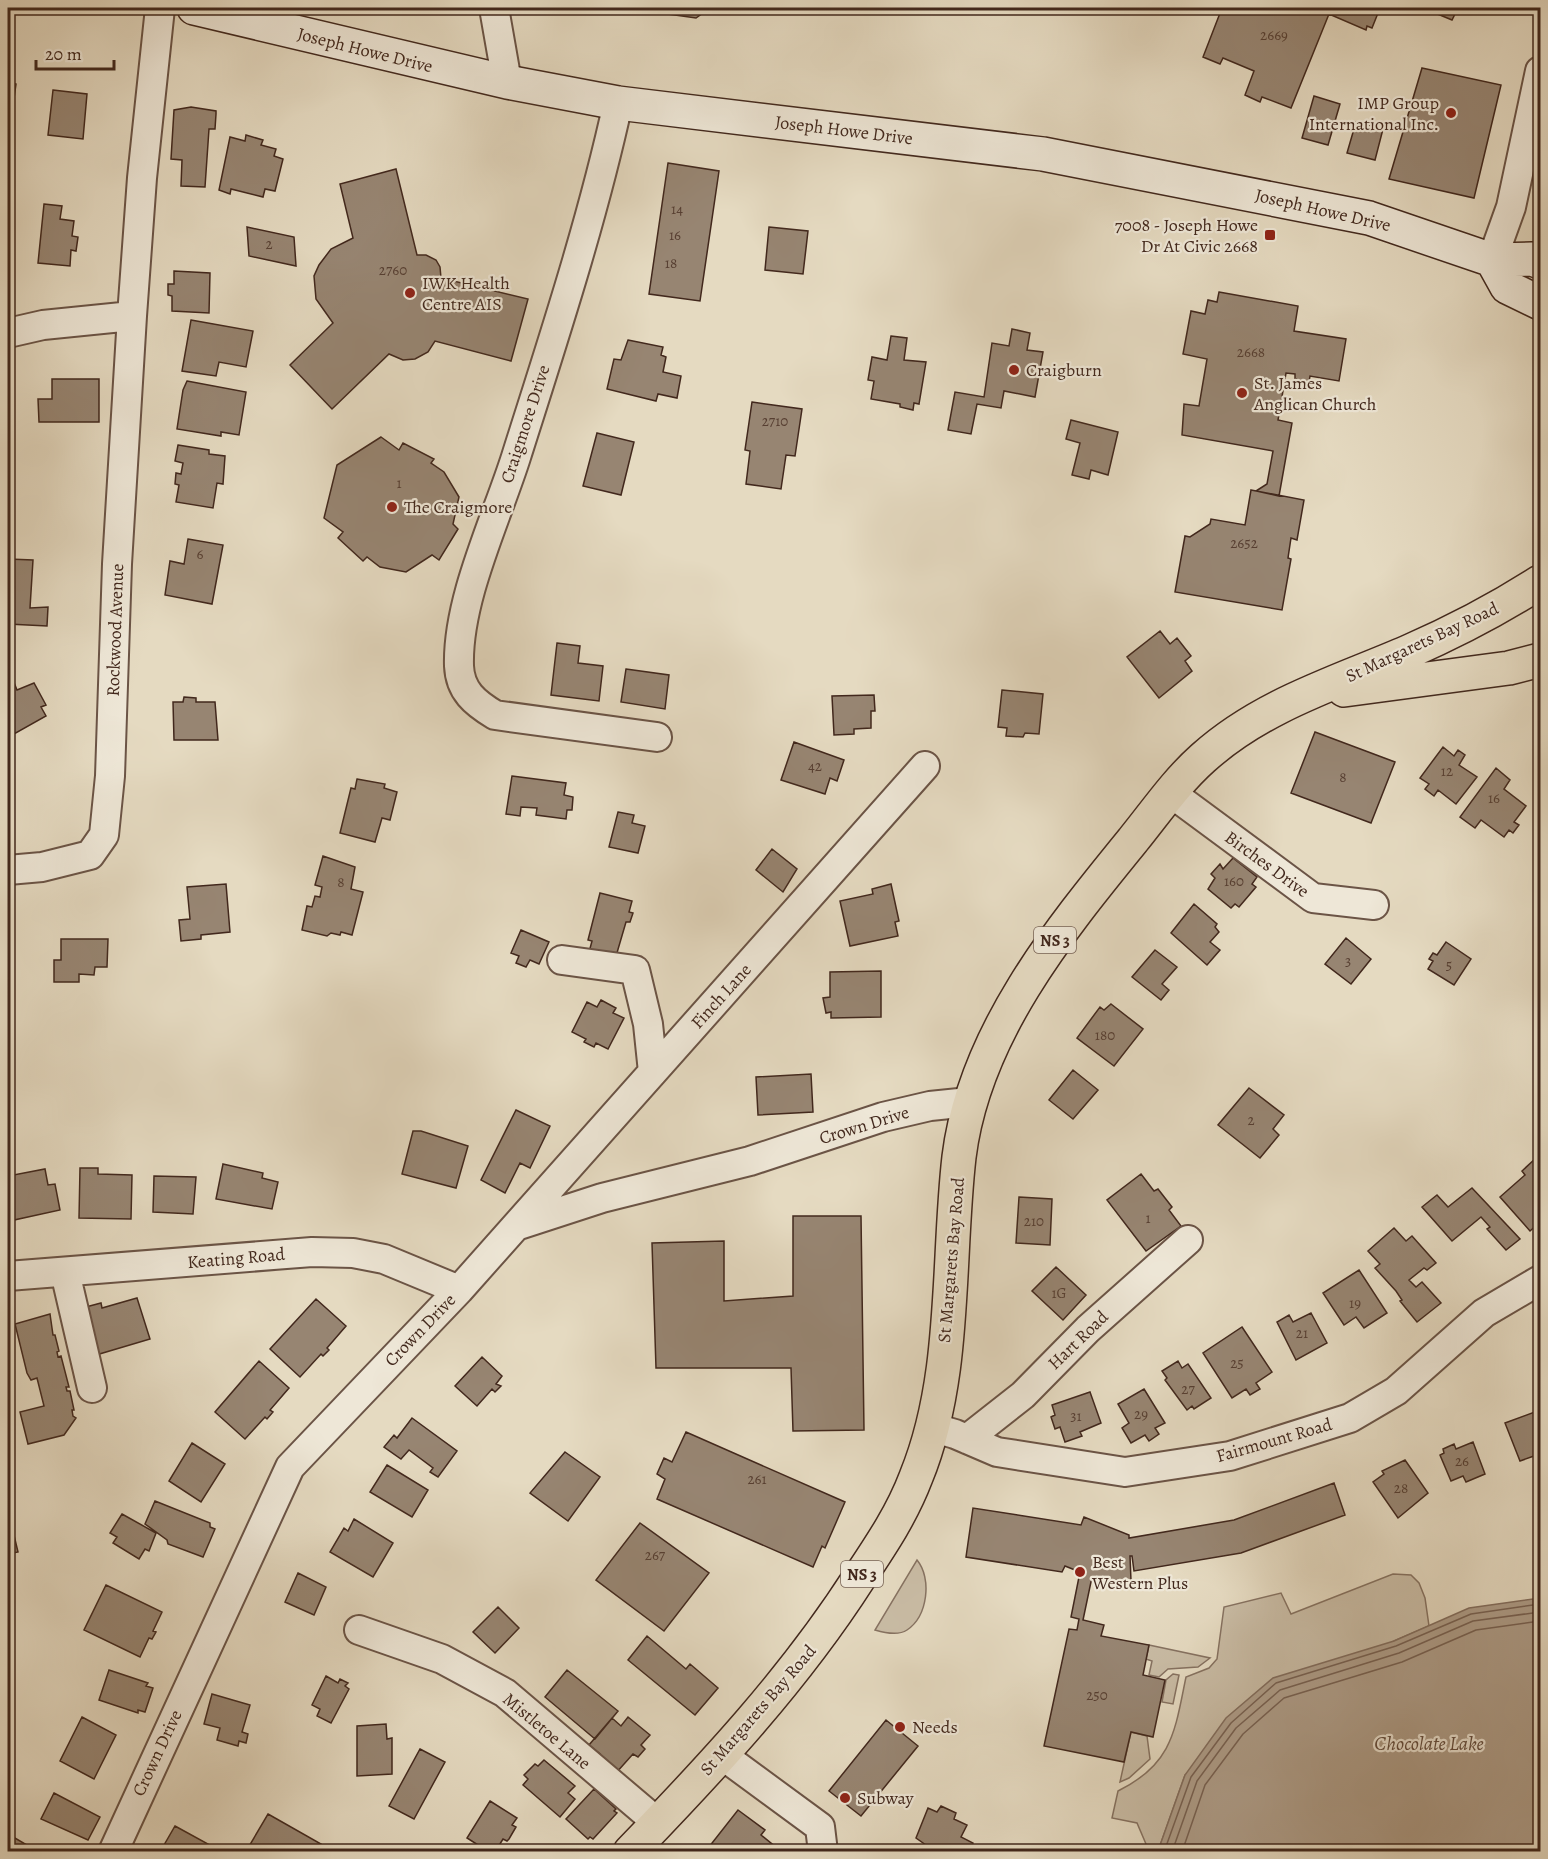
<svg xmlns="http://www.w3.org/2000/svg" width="1548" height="1859" font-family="Alegreya,serif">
<rect width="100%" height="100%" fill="#e5dac1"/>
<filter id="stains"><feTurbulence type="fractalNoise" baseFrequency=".00333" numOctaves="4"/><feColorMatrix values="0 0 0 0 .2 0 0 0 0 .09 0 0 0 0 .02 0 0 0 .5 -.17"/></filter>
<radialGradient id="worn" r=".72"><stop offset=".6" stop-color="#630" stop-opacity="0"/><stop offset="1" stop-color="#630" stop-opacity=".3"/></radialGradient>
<path fill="#c9bca5" stroke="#867261" stroke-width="1.5" d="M917 1560C932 1578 928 1616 907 1630 898 1636 885 1633 875 1630Z
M1393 1574 1411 1575 1419 1583 1425 1598 1429 1626 1394 1641 1185 1775 1158 1851H1149L1137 1823 1112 1818 1118 1791C1173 1764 1175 1730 1186 1677L1209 1668 1217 1659 1224 1607 1281 1593 1291 1614Z
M1149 1645 1210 1658 1198 1667 1168 1669 1159 1677 1149 1675 1152 1661 1146 1659Z
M1173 1674 1179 1675 1173 1704 1162 1702 1166 1680Z
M1131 1732 1147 1736 1150 1759 1129 1778 1120 1782Z"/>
<path fill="#ae9d89" stroke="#836e5e" stroke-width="1.5" d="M1540 1598V1851H1158L1185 1775 1226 1718 1273 1678 1394 1641 1469 1608Z"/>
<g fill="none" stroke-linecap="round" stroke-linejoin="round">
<path stroke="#786253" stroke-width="1.5" d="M1164 1852 1191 1777 1231 1723 1276 1683 1396 1646 1471 1614 1540 1604
M1172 1852 1197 1781 1236 1728 1280 1690 1399 1653 1473 1621 1540 1612
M1182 1852 1205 1785 1243 1734 1284 1698 1402 1662 1476 1630 1540 1621"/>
</g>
<path fill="#978572" stroke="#42281d" stroke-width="1.5" d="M625 8H710L696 18Z
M919 8H933L924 14Z
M1222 8 1239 14 1241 8H1380L1372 28 1367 26 1366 30 1329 14 1291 108 1262 97 1260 102 1245 95 1254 71 1223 58 1220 64 1203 57Z
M1423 8H1458L1452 20Z
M1422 68 1501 85 1474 198 1389 179Z
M8 82 16 84 10 126H8Z
M53 90 87 94 83 139 48 135Z
M1314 96 1340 104 1328 145 1302 138Z
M191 107 216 111V114L215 129H209L205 187 181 186 182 160 171 159 174 110Z
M1356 122 1383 129 1375 160 1347 153Z
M246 135 263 140 261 145 276 149 274 156 283 159 275 191 265 189 263 197 231 189 230 194 219 190 230 137 245 141Z
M668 163 719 171 700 301 649 294Z
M396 169 417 255H426L436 260 440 267 441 278 528 299 511 361 435 341 428 352 415 359 403 360 389 354 332 409 290 365 333 323 316 299 314 276 319 265 331 249 353 238 340 184Z
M44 204 62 206 60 219 74 221 72 236 78 237 76 251 71 250 70 266 38 263Z
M247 227 294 237 296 266 249 256Z
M769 227 808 231 803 274 765 270Z
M174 271 210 273 209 313 172 311V296L168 295V284H174Z
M1219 292 1298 306 1294 331 1346 339 1339 381 1310 376 1309 382 1295 379V374L1286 373 1278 420 1292 423 1279 496 1256 491 1267 484 1273 451 1182 435 1184 404 1199 406 1207 359 1183 354 1191 311 1205 314 1208 300 1217 302Z
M191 320 253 331 246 367 219 362 216 376 182 371Z
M1012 329 1030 333 1027 350 1043 352 1035 397 1004 391 1001 408 977 404 971 434 948 430 955 392 984 397 992 343 1009 346Z
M891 336 907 338 904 360 926 362 919 404 914 403 913 410 900 407V404L871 399 874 381 868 380 872 357 887 360Z
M628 340 663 347 661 355 666 357 663 372 681 376 677 398 658 394 656 401 607 389 614 359 621 360Z
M52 379H99V422H39L38 399H52Z
M187 381 246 392 239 435 221 432V436L177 429 183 390Z
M752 402 802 409 795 456 786 455 781 489 746 484 750 451 745 450Z
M1071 420 1118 432 1108 475 1091 470 1089 479 1072 475 1080 443 1066 439Z
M597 433 634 442 621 495 583 486Z
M381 437 399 450 403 443 434 459 431 463 444 472 459 497 453 524 458 529 439 560 432 555 406 572 380 567 367 557 363 561 338 538 343 532 324 518 337 465Z
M178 445 209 450V454L225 456 223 484 217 483 213 508 176 502 179 485 175 484 176 473 181 474 183 463 175 461Z
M1251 490 1304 500 1297 540 1291 538 1288 558 1291 559 1282 610 1175 592 1185 536 1190 537 1210 524 1211 519 1245 525Z
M188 539 223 545 212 604 165 595 170 561 184 564Z
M8 559 33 560 30 608 48 607 47 626 8 624Z
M1160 631 1170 644 1177 638 1191 656 1185 661 1192 671 1159 698 1127 657Z
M557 643 580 646 578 663 603 666 599 701 551 695Z
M626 669 669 675 665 709 621 702Z
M11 675 17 690 34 683 46 705 41 707 46 716 14 734 8 722V677Z
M1002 690 1043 694 1039 734 1025 733 1023 737 1006 736 1007 728 998 727Z
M874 695 875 711H871V728L854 729V734L834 735 832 696Z
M184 697 196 698V702H215L218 740H174L173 702H183Z
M1315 732 1395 762 1371 823 1291 793Z
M794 742 844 760 837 781 830 778 825 794 781 780Z
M1443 747 1454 756 1458 750 1465 755 1459 765 1477 777 1456 804 1438 790 1434 796 1425 789 1429 784 1420 778Z
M1496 768 1510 780 1504 789 1526 806 1514 822 1519 825 1513 833 1509 830 1504 837 1481 820 1475 828 1460 817Z
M512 776 566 783 564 795 573 797 572 810H567L566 819 536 815 537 808 521 807 520 816 506 814Z
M357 779 385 784 384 788 397 792 390 820 382 818 375 842 340 833 351 788 355 789Z
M618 812 634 815 632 823 645 826 638 853 609 847Z
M772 849 797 869 783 892 756 870Z
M323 856 355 867 351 889 363 892 352 935 341 932 340 935 331 933 327 936 302 930 307 906 312 907 315 896 320 897 322 887 315 885Z
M1233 858 1257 877 1252 884 1256 887 1239 907 1235 904 1231 908 1208 889 1215 878 1211 874 1220 864 1223 869Z
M226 884 230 932 201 935V939L181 941 179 920 190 919 187 887Z
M891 884 899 921 895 922 898 936 850 946 840 901 873 894 872 889Z
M600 893 632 901 629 912 633 913 630 922H626L614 963 588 956 592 941 588 940Z
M1194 904 1217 924 1215 927 1219 932 1210 942 1220 950 1207 965 1171 933Z
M521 930 549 942 539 964 530 960 526 967 516 963 519 956 511 953Z
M1346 938 1371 959 1351 984 1325 964Z
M61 939H108L107 967H95L94 975 79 974V982H54V960H61Z
M1446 942 1471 959 1454 985 1428 969 1433 961 1429 959 1433 953 1437 955Z
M1155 950 1177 967 1162 984 1169 990 1161 1000 1132 977Z
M8 951 12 974 8 975Z
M881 971V1017L831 1018V1012L826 1013 823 998 830 997V972Z
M601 1000 616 1008 613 1013 624 1018 608 1049 596 1043 594 1047 584 1042 586 1039 572 1032 587 1002 597 1007Z
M1111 1004 1143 1029 1114 1066 1077 1038 1100 1007 1104 1010Z
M1073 1070 1098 1090 1073 1119 1049 1100Z
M811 1074 813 1112 758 1115 756 1077Z
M1249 1088 1284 1115 1273 1129 1279 1135 1260 1158 1218 1125Z
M516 1110 550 1126 530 1168 520 1163 505 1193 481 1180Z
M413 1131H421L468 1146 456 1188 402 1174Z
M1537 1157 1540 1161V1222L1530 1231 1500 1197 1525 1175 1522 1171Z
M223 1164 263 1173 262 1178 278 1182 272 1209 216 1199Z
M80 1168H98V1174L132 1175 131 1219 79 1218Z
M45 1169 48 1185 55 1184 60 1210 14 1220 8 1176Z
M1141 1174 1154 1191 1158 1189 1172 1207 1169 1210 1181 1226 1146 1251 1107 1200Z
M154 1176 196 1177 193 1214 153 1212Z
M1472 1188 1520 1239 1506 1250 1487 1229 1490 1227 1481 1217 1452 1241 1422 1207 1437 1195 1448 1207Z
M1019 1197 1052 1199 1050 1245 1016 1243Z
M793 1216H861L864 1430 793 1431 791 1368H656L652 1243 724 1241V1301L793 1296Z
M1394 1228 1406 1241 1412 1236 1436 1263 1427 1270 1424 1268 1409 1280 1416 1287 1422 1282 1441 1303 1417 1322 1400 1301 1402 1300 1396 1291 1375 1268 1380 1264 1368 1251Z
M1056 1267 1086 1295 1063 1320 1032 1291Z
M1359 1270 1387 1313 1364 1328 1356 1317 1344 1325 1323 1293Z
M137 1298 150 1339 96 1355 82 1308 101 1303 102 1308Z
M316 1299 346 1326 327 1348 329 1350 323 1356 321 1354 300 1377 270 1349Z
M1311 1313 1327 1343 1296 1360 1277 1322 1289 1315 1293 1322Z
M50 1314 53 1335H55L59 1351 57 1352 58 1357 61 1356 69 1387H66L67 1391H70L74 1410H72L73 1416 76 1418 64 1435 28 1444 20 1412 44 1406 37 1378 31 1380 27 1373 15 1324Z
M1242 1327 1272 1372 1256 1383 1260 1389 1250 1395 1246 1389 1232 1398 1203 1353Z
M482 1357 502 1376 496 1384 501 1386 495 1392 492 1389 477 1406 455 1386Z
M259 1361 289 1388 270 1410 273 1412 267 1419 265 1417 245 1439 215 1412Z
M1178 1361 1182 1368 1188 1364 1211 1398 1194 1409 1192 1406 1187 1410 1165 1380 1167 1378 1162 1371Z
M1144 1389 1165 1423 1155 1428 1159 1434 1149 1441 1145 1435 1131 1443 1122 1428 1129 1423 1118 1404Z
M1090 1392 1101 1423 1080 1432 1082 1436 1065 1442 1060 1427 1055 1429 1051 1417 1055 1415 1052 1405Z
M1540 1410V1466L1538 1467 1534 1456 1520 1461 1505 1423Z
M412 1418 457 1451 438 1477 430 1472 433 1468 409 1450 401 1459 384 1447 394 1435 397 1438Z
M686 1432 845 1502 825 1548 822 1546 813 1567 657 1499 665 1479 657 1474 664 1458 672 1462Z
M1473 1442 1485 1474 1466 1482 1463 1476 1451 1481 1440 1455 1444 1453 1443 1449 1454 1444 1456 1449Z
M192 1443 225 1464 201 1502 169 1481Z
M565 1452 600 1477 568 1521 530 1493Z
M1405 1460 1428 1493 1398 1518 1373 1482 1384 1474 1382 1471Z
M387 1465 428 1490 412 1517 370 1492Z
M1334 1483 1345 1515 1241 1553 1134 1571 1132 1556H1130L1131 1581 1110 1580 1108 1584 1092 1577 1083 1620 1104 1625 1101 1636 1149 1645 1143 1675 1165 1680 1153 1737 1131 1732 1124 1762 1044 1746 1069 1629 1077 1630 1079 1619 1071 1617 1080 1572 1065 1566 1062 1572 966 1557 973 1508 1081 1525 1084 1517 1129 1535V1538L1234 1520Z
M155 1501 210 1523V1527L215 1529 203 1557 168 1544 167 1540 145 1524Z
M8 1510 18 1552 8 1554Z
M122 1514 156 1533 149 1551 145 1549 139 1559 113 1543 117 1537 110 1533Z
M354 1519 393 1543 373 1577 330 1552 344 1528 348 1531Z
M640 1523 709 1573 664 1631 596 1580Z
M298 1573 326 1587 314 1615 285 1602Z
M106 1585 162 1612 153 1631 156 1632 152 1639 149 1638 140 1657 84 1630Z
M498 1607 519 1628 495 1653 473 1632Z
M647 1636 686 1669 690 1664 718 1688 695 1715 628 1660Z
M109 1670 148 1683 146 1686 153 1688 145 1712 138 1710V1713L99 1700Z
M567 1670 618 1711 595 1739 545 1697Z
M326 1676 338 1683 340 1679 348 1683 345 1686 349 1689 331 1723 317 1716 320 1709 312 1705Z
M212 1694 250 1705 242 1732 248 1734 246 1743 239 1741 238 1746 217 1740 220 1728 204 1724Z
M82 1717 116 1735 94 1779 60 1761Z
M628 1717 650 1735 641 1745 645 1749 638 1757 633 1754 616 1773 597 1758 600 1754 589 1745 612 1718 621 1726Z
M886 1720 918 1746 861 1816 829 1791Z
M386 1724 387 1739 392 1738V1774L357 1776V1726Z
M420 1749 445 1762 414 1819 389 1806Z
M544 1760 575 1786 568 1793 575 1799 560 1817 523 1785 528 1779 524 1775 535 1764 538 1766Z
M594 1789 616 1809 614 1811 617 1813 593 1839 590 1837 588 1839 566 1819Z
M54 1793 100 1817 88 1840 41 1819Z
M490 1801 517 1818 512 1825 516 1827 509 1839 507 1841 503 1839 495 1852H489L467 1838Z
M941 1806 956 1813 954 1819 967 1825 961 1837 973 1843 969 1852H936L916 1838 928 1808 937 1812Z
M738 1810 765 1830 761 1835 782 1852H705Z
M268 1814 321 1844 316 1852H254L248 1848Z
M175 1826 208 1844 204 1852H160Z
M8 1834 27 1845 24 1852H8Z"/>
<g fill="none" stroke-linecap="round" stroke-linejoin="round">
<defs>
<path id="minor" d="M494 8 507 82
M618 103C592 222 553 340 516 457 496 520 457 600 459 666 460 691 475 703 495 715L657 737
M1492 260 1511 207 1540 71
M8 333 43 325 132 316
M1171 793 1313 898 1374 905
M8 870 42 867 90 855 104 835 110 776 117 564 132 316 142 178 160 8
M562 960 635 970 648 1024 653 1072
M519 1225 602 1198 750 1161 883 1117 930 1106 969 1102
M65 1272 92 1388
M8 1276 312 1252 353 1253 384 1259 459 1290
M931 1427 955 1434 997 1452 1125 1472 1230 1456 1350 1418 1396 1391 1484 1313 1540 1280
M967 1439 1023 1395 1088 1329 1188 1240
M359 1630 442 1659 505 1693 658 1823
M722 1755 820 1827 823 1852
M113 1852 290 1467 459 1290 925 766"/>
<path id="secondary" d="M194 8 507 82 618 103 1043 154 1369 218 1492 260 1532 259 1540 262
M1492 260 1507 287 1540 303"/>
<path id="primary" d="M1344 690 1509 668 1540 660
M630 1852C713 1766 795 1678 859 1578 881 1545 902 1514 916 1477 957 1377 947 1262 959 1157 974 1035 1058 932 1133 840 1155 813 1176 782 1203 758 1262 705 1336 683 1408 652 1454 632 1498 609 1540 582"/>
</defs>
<use href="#minor" stroke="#6b5446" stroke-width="32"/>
<use href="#secondary" stroke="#42281d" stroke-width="36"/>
<use href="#primary" stroke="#42281d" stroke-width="36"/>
<use href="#minor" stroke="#eee7d7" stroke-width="28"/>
<use href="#secondary" stroke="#eee7d7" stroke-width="33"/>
<use href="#primary" stroke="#e5dac1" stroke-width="33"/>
</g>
<g fill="#8f2418" stroke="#eee7d7" stroke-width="2">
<circle cx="1451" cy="113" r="6"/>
<rect x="1264" y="229" width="12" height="12" rx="3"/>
<circle cx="410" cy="293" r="6"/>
<circle cx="1014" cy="370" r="6"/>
<circle cx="1242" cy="393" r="6"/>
<circle cx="392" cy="507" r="6"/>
<circle cx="1080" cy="1572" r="6"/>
<circle cx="900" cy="1727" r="6"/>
<circle cx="845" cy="1798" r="6"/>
</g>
<g text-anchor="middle" stroke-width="4.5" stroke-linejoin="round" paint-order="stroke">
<g font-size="15" fill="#573f32">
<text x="1274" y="40">2669</text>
<text x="677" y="214">14</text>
<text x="675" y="240">16</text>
<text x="269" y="249">2</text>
<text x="671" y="268">18</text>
<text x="393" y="275">2760</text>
<text x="1251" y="357">2668</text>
<text x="775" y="426">2710</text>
<text x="399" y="488">1</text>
<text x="1244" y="548">2652</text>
<text x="200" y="559">6</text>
<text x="815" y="771">42</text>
<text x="1447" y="776">12</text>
<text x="1343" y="782">8</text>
<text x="1494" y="803">16</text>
<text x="1234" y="886">160</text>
<text x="341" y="887">8</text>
<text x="1348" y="966">3</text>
<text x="1449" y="970">5</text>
<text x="1105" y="1040">180</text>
<text x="1251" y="1125">2</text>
<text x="1148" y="1223">1</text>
<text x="1034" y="1226">210</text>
<text x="1059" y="1298">1G</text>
<text x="1355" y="1308">19</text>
<text x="1302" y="1338">21</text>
<text x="1237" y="1368">25</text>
<text x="1188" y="1394">27</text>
<text x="1141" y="1419">29</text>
<text x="1076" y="1421">31</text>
<text x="1462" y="1466">26</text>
<text x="757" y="1484">261</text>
<text x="1401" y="1493">28</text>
<text x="655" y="1560">267</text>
<text x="1097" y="1700">250</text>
</g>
<g fill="#eee7d7" stroke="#766155" stroke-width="1.5">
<rect x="1034" y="927" width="42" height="26" rx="4.5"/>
<rect x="841" y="1561" width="42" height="26" rx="4.5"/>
</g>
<g font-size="16" font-weight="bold" fill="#42281d">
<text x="1055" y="946">NS 3</text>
<text x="862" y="1580">NS 3</text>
</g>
<g font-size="18" fill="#42281d" stroke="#eee7d7">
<text transform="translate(365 50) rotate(14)" y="6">Joseph Howe Drive</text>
<text transform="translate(844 130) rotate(7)" y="6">Joseph Howe Drive</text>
<text transform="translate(1323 210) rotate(13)" y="6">Joseph Howe Drive</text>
<text transform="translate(525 424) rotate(-72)" y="6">Craigmore Drive</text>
<text transform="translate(115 630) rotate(-88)" y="6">Rockwood Avenue</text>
<text transform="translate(1422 642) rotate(-25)" y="6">St Margarets Bay Road</text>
<text transform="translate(1267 864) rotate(36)" y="6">Birches Drive</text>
<text transform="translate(721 996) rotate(-48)" y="6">Finch Lane</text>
<text transform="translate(864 1125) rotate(-17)" y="6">Crown Drive</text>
<text transform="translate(236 1258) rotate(-5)" y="6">Keating Road</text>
<text transform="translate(951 1260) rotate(-85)" y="6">St Margarets Bay Road</text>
<text transform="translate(420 1330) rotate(-46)" y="6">Crown Drive</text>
<text transform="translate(1078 1340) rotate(-44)" y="6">Hart Road</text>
<text transform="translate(1274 1440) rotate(-16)" y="6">Fairmount Road</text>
<text transform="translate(758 1710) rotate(-49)" y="6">St Margarets Bay Road</text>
<text transform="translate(547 1731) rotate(40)" y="6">Mistletoe Lane</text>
<text transform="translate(157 1753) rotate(-65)" y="6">Crown Drive</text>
</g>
<g font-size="18" fill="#42281d" stroke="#eee7d7" text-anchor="start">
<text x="1439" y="109" text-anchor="end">IMP Group<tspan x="1439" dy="21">International Inc.</tspan></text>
<text x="1258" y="231" text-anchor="end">7008 - Joseph Howe<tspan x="1258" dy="21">Dr At Civic 2668</tspan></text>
<text x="422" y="289">IWK Health<tspan x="422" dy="21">Centre AIS</tspan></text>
<text x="1026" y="376">Craigburn</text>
<text x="1254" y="389">St. James<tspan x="1254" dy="21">Anglican Church</tspan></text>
<text x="404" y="513">The Craigmore</text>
<text x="1092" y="1568">Best<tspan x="1092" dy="21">Western Plus</tspan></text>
<text x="912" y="1733">Needs</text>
<text x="857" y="1804">Subway</text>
</g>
<g font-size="20" font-style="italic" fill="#624b3d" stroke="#eee7d7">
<text x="1429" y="1750">Chocolate Lake</text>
</g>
</g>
<rect width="1548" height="1859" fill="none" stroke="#e5dac1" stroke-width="30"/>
<rect x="9" y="9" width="1530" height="1841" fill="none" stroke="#42281d" stroke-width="3"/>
<rect x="15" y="15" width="1518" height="1829" fill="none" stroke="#42281d" stroke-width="1.5"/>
<path d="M36 60v9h78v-9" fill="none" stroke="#42281d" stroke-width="3"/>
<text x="45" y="60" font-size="18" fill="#42281d" stroke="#eee7d7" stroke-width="4.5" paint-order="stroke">20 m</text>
<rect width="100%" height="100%" filter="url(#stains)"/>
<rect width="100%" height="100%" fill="url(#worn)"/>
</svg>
